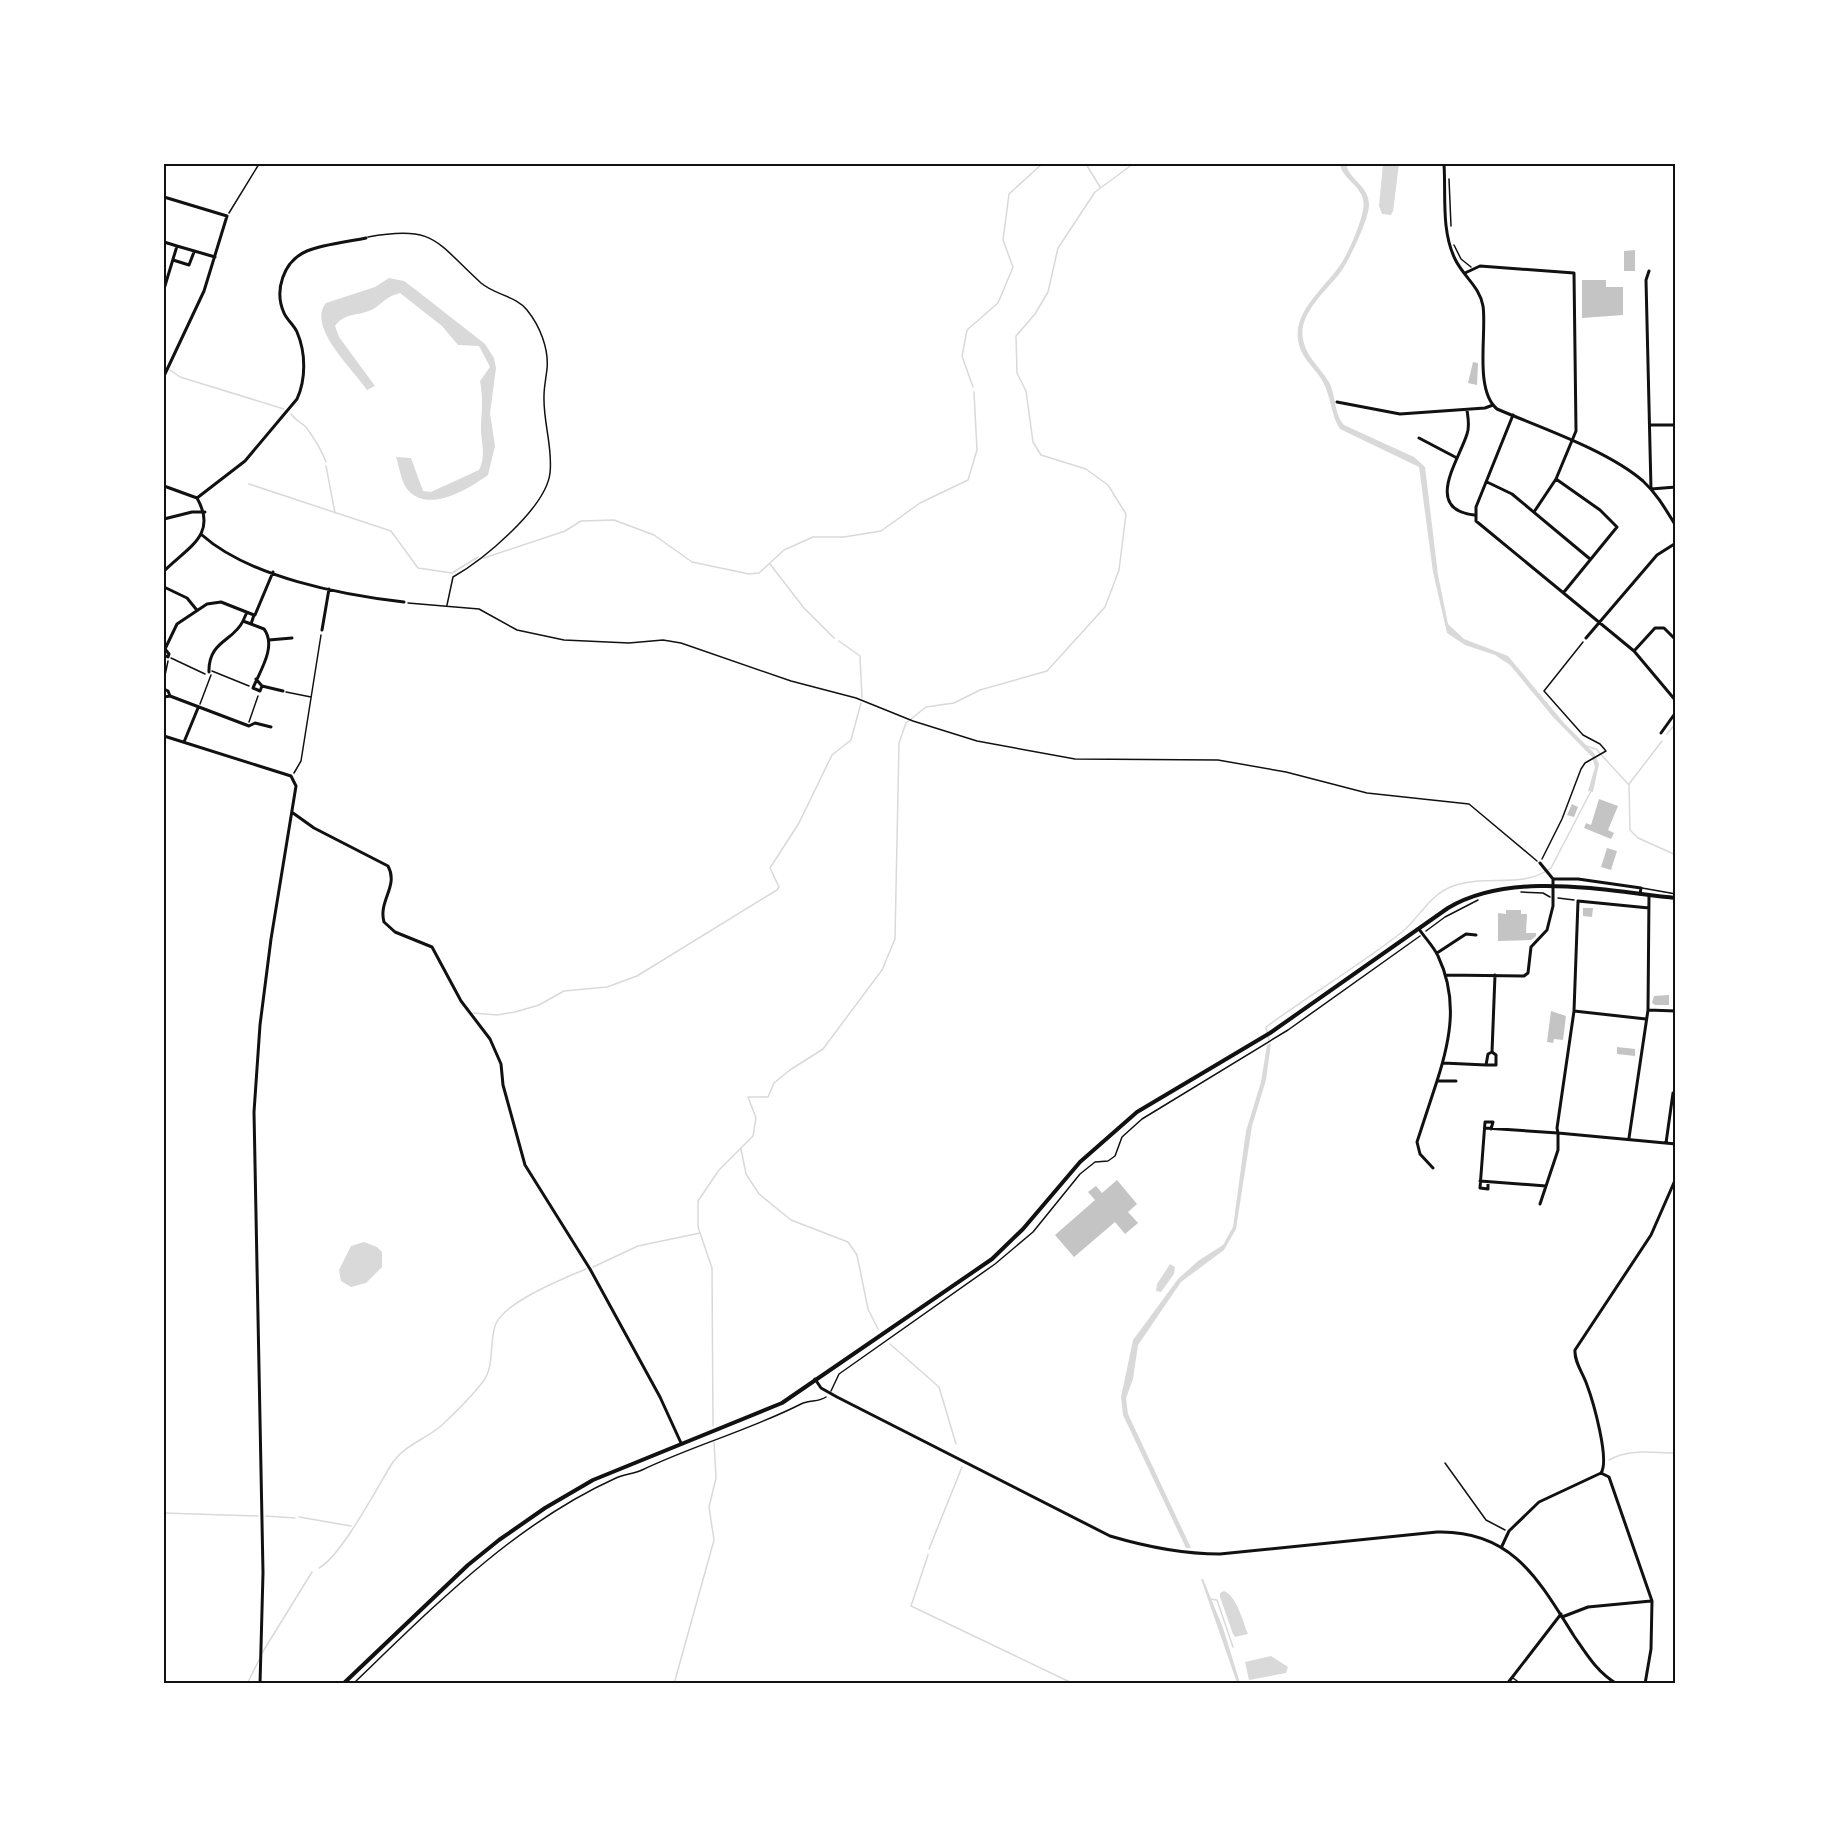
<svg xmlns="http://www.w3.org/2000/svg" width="1839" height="1847" font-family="'DejaVu Sans',sans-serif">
<rect width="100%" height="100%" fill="#fff"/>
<path fill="#d9d9d9" d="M1340 164H1346C1349 180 1370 186 1369 206 1368 221 1349 261 1340 273 1326 291 1298 314 1303 339 1306 357 1321 368 1329 382 1336 395 1334 414 1344 425L1414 457 1425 467 1438 575 1448 624 1464 639 1508 656 1564 723 1594 753 1599 764 1593 792 1588 791 1595 767 1592 757 1553 717 1510 665 1495 655 1465 645 1447 633 1433 572 1419 467 1340 429C1331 416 1331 396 1323 382 1317 370 1305 362 1300 348 1287 311 1331 285 1345 257 1352 244 1360 225 1363 210 1368 187 1342 181 1340 164Z
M1383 164H1399L1393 211 1391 215 1382 214 1379 206Z
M389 278 404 281 416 290 485 344 494 358 496 368 490 413 495 446 488 475C467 490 427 514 407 489 401 481 399 466 396 457L411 458 423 491 431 492 479 470C487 454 480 440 481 424 482 408 483 397 480 381L490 367 479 346 458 345 442 326 400 293C386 297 385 301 375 308 360 317 346 311 335 326L339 337 375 386 367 390C355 371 306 327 326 303L375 287Z
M1271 1043 1266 1080 1252 1126 1236 1229 1224 1250 1181 1282 1138 1345 1133 1379 1126 1398 1128 1414 1191 1548H1186L1123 1415 1121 1397 1133 1340 1178 1279 1198 1261 1223 1245 1233 1227 1246 1131 1261 1082 1267 1045Z
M364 1242 377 1247 382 1252V1267L366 1283 351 1287 341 1281 339 1270 351 1246Z
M1170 1264 1175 1267 1174 1274 1161 1292 1156 1291 1157 1284Z
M1201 1579H1203L1223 1628 1240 1683H1237Z
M1224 1591C1237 1596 1243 1622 1248 1634L1235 1637 1233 1634 1220 1597V1593Z
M1271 1656 1288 1667 1286 1673 1249 1680 1245 1662Z"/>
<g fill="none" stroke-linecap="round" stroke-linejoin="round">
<path stroke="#d9d9d9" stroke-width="1.5" d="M1086 164 1100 187
M170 370 180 377 284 409
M973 387 962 356 967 330 998 303 1013 267 1003 240 1009 194 1042 164
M291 414C296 421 301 422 306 427 314 438 321 448 326 462
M326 466 335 513
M249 484 391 531 418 568 452 573 478 557
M484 558 565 531 581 521 614 520 654 535 692 562 749 574 759 573 784 550 813 537H844L881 531 920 503 968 480 977 450 974 392
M770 564 804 608 834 638
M839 641 860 656 862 698
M1667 734 1676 723
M1662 741 1629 784 1630 830 1638 838 1676 855
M1586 746 1596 749 1628 784
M473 1013 497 1015 515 1012 539 1005 564 991 607 987 637 976 777 890 779 887 770 868 799 823 832 755 851 740 861 703
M1269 1041 1266 1027C1311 994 1359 966 1402 932 1419 918 1430 894 1453 886 1485 874 1523 889 1551 868L1591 791
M741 1149 746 1174 759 1194 791 1220 848 1242 857 1255 868 1309 878 1329
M593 1267 638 1246 700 1233
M890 1344 939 1387 956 1444
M713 1426 712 1268 698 1227V1201L719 1170 753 1136 756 1118 748 1097H768L774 1083 790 1070 823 1049 882 970 895 939 899 743 906 723 926 707 954 703 980 690 1047 671 1105 607 1119 570 1126 514 1108 485 1086 469 1041 455 1033 442 1026 391 1017 373 1016 336 1035 314 1048 292 1058 248 1095 192 1133 164
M1609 1460C1630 1448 1653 1453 1676 1453
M164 1513 258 1516
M266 1516 295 1518
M299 1517 351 1526
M929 1549 962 1467
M928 1555 911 1606 1074 1684
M319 1568C341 1556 376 1490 391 1465 404 1445 424 1440 441 1426 455 1413 470 1398 482 1383 495 1367 489 1345 495 1326 502 1303 564 1278 586 1269
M1210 1599 1217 1600 1233 1647
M262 1653 312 1572
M247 1684 260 1658
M674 1684 714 1540 709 1507 716 1478 714 1442"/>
</g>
<path fill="#c4c4c4" d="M1635 250V271H1624V251Z
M1582 280H1606V287H1623V315L1582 318Z
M1473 362 1478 363 1477 385 1468 383Z
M1599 799 1618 806 1608 830 1614 833 1611 839 1584 828 1586 823 1591 825Z
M1572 804 1578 807 1574 817 1567 815Z
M1607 848 1617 851 1611 870 1601 867Z
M1583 908H1593L1592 917 1583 916Z
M1506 910H1521V914H1527L1526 933H1536V936L1531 940 1498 941V913L1506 914Z
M1669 995V1005H1655L1652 1003 1654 996Z
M1551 1011 1566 1016 1563 1040 1554 1039 1553 1043 1547 1042Z
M1617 1047 1635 1049V1056L1617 1054Z
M1117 1180 1137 1204 1128 1212 1138 1223 1125 1234 1115 1222 1074 1257 1055 1235 1095 1200 1088 1192 1096 1186 1102 1193Z"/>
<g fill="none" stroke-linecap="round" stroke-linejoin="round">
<path stroke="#111" stroke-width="1.5" d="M1449 179 1451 226
M229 213 259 164
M368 237C435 225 435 241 481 283 495 295 516 296 527 310 540 326 549 349 547 369 546 378 544 387 544 396 543 422 553 447 550 473 546 508 483 560 453 577L447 605
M1454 245 1461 259 1471 267
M408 603 479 609 517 630 564 640 629 643 663 640 681 643 791 681 856 698 913 721 977 741 1075 759 1218 760 1286 772 1367 793 1469 804 1537 861
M171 658 205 674
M212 671 249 686
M164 680 168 661
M286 692 311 697
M200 704 211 675
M249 722 258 696
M294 773 301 761 321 635
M1542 859 1562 819 1581 769 1585 763 1606 751 1600 744 1583 735 1544 691 1583 642
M1521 892 1543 893 1550 897
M1558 898 1574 900
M1426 931 1445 917 1478 900
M831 1391 839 1374 995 1264 1033 1232 1080 1174 1095 1162 1108 1161 1115 1156 1122 1137 1142 1119 1288 1030 1420 936
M1445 1463 1486 1520 1505 1530
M353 1684C433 1607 514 1524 616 1478 625 1474 634 1474 642 1470 694 1445 750 1430 801 1404 810 1400 819 1402 826 1397"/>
<path stroke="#111" stroke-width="1.5" d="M1642 888 1676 894
M1513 1678 1521 1684"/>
<path stroke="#111" stroke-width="3" d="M164 197 227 216 204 291 164 376
M164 242 177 246 164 289
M177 246 215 257
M173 260 189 265 194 252
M1649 271 1646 280 1651 489 1676 487
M1465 273 1480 266 1574 273 1576 431 1556 479 1534 512
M164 323V324
M1337 402 1400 414 1485 408 1493 405
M1467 410C1468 418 1470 426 1467 434 1459 460 1423 509 1474 515
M1513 415 1476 507V521L1634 651 1676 701
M1650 425H1676
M1419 438 1457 458
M1556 479 1600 510 1617 527 1564 592
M1487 482 1512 494 1590 559
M164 486 197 498C218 535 188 547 164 571
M197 498 245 461 297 399C306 379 306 353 297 332 294 325 287 320 284 313 274 291 283 261 307 251 325 244 347 242 366 238
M164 519 192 512H205
M202 535C249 577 342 595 404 602
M164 587 187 598 196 609
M255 615 273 572
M251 624 264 629C277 646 260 671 253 688L260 691 262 686 256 679
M322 630 329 589
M1586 638 1657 555 1676 543
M269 640 292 638
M165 649 177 624 207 604 221 602 254 615 251 624 243 621 247 612
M164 650 165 649 169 654 168 657 164 655
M1634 651 1655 628H1664L1676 640
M209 672C208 641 234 641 243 621
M262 686 283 691
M164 689 168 691 170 696 164 697
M170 696 249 726 255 723 271 727
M1661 733 1676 712
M164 736 291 776 296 786 271 939 260 1025 254 1112 263 1573 260 1684
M184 742 198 708
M293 813 314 828 388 866C399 886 378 901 384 922L395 932 432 947 461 1001 490 1039 501 1064 503 1085 525 1165 590 1269 660 1397 681 1443
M1540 863 1553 879
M1553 879H1578L1641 888 1640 894
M1649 908 1578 901 1574 1011 1557 1128 1558 1133 1676 1144
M1419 929C1425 938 1434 947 1438 956 1458 998 1451 1038 1437 1081H1456
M1437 953 1466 934 1476 935
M1445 975 1524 976 1528 973 1531 947 1547 930 1553 906V879
M1648 1010 1676 1011
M1574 1011 1646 1019
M1492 1052 1488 1054 1486 1065H1496V1055L1492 1052 1495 975
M1443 1063 1486 1065
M1485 1128 1558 1133V1150L1540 1204
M1629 1138 1648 1010 1649 895
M1666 1143 1673 1093
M1433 1168 1420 1154 1417 1142 1437 1081
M1480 1181 1546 1186
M1488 1182V1189L1480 1188 1485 1122H1493L1491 1129
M1601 1473C1610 1460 1593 1401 1587 1385 1583 1373 1574 1362 1575 1350L1651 1235 1676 1178
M1601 1473 1609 1477 1652 1601 1651 1649 1645 1684
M1502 1546 1509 1531 1539 1502 1601 1473
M1562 1617 1588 1607 1651 1601
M1507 1684 1561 1614"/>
<path stroke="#111" stroke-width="3" d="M1444 164C1446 195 1441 230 1455 259 1463 276 1480 287 1483 306 1487 332 1474 390 1497 409 1541 428 1607 450 1643 481 1657 494 1666 510 1676 526
M815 1379 821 1388 837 1397 1110 1536C1147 1547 1181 1554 1220 1554L1437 1532C1512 1530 1538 1579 1574 1636 1587 1655 1597 1672 1617 1684"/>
<path stroke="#111" stroke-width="4" d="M343 1684 468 1565 499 1540 545 1508 593 1480 782 1403 992 1259 1023 1229 1080 1162 1137 1112 1270 1033 1448 908C1511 870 1606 891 1676 898"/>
</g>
<rect width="1839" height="1847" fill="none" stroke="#ffffff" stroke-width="330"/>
<rect x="165" y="165" width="1509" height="1517" fill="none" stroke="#111" stroke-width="2"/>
</svg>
